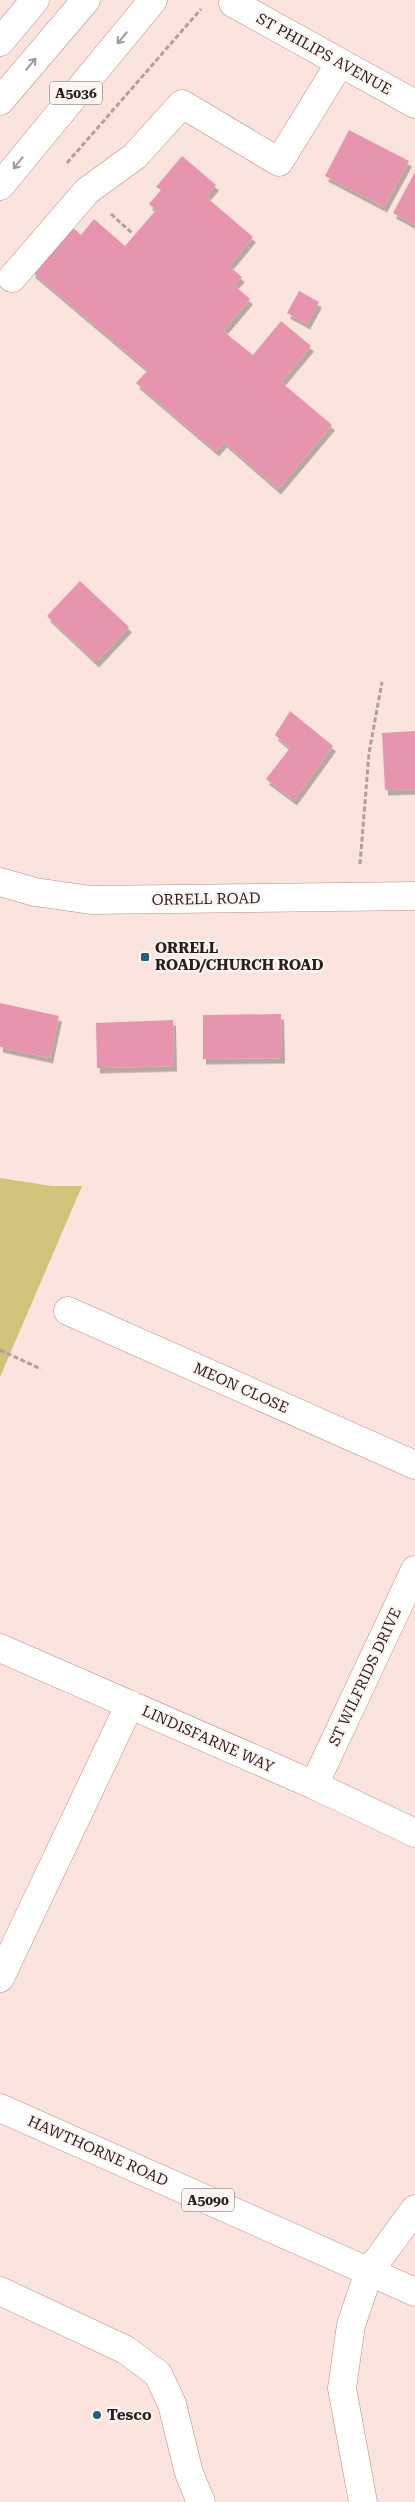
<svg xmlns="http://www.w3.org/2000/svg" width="415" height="2502" font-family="'Roboto Serif',serif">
<defs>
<filter id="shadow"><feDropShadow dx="3" dy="5.5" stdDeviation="0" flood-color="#0004"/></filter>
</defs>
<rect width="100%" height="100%" fill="#fce4de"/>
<path fill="#d1c37a" d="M0 1178 52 1186H82L0 1377Z"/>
<path fill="#e794af" filter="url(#shadow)" d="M349 130 409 161 384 207 325 176Z
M182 156 216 185 206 197 253 237 229 266 242 277 234 285 250 299 223 331 253 355 281 321 311 346 281 382 332 425 278 489 224 442 216 451 136 383 148 370 32 272 71 226 81 235 94 219 125 246 156 210 149 204 161 190 156 187Z
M415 172V225L393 213Z
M299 291 319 302 307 324 287 313Z
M80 581 129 627 96 662 47 616Z
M290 711 333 746 294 800 266 779 290 748 275 735Z
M415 731V789L385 790 382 733Z
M0 1003 59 1016 50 1058 0 1047Z
M281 1014 282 1058 203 1059V1015Z
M173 1020 174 1066 97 1068 96 1023Z"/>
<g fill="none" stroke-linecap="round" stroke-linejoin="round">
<defs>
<path id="minor" d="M233 3 415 104
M0 42 35 0
M12 278 87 191 135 156 182 104 279 162 340 63
M0 882 35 892 91 900 415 896
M68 1311 415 1465
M0 1648 314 1785 415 1833
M314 1785 415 1570
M0 1978 130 1704
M0 2291 126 2350 158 2374 172 2404 189 2473 201 2502
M363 2502 342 2388 351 2325 369 2272 415 2209"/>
<path id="major" d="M0 2108 415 2292"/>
<path id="highway" d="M0 101 86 0
M0 186 153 0"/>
</defs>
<use href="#minor" stroke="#b48f87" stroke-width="29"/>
<use href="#major" stroke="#b48f87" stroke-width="29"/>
<use href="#highway" stroke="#b48f87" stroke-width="29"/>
<path stroke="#b39f9a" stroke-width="3" stroke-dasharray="5 2.5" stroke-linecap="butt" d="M67 163 201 9
M111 214 133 234
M360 864 369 753 382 682
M0 1350 41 1369"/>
<use href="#minor" stroke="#fff" stroke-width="28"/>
<use href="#major" stroke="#fff" stroke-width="28"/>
<use href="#highway" stroke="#fff" stroke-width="28"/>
</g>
<defs><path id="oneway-shaft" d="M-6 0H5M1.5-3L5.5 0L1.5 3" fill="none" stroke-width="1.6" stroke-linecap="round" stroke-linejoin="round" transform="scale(1.25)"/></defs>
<g stroke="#a09a98">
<use href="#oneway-shaft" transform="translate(122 38) rotate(130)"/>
<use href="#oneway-shaft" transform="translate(31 64) rotate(-50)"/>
<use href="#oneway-shaft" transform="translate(18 163) rotate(129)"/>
</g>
<g fill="#226076" stroke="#fdf5f3" stroke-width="2">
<rect x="140" y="952" width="10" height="10" rx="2.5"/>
<circle cx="97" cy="2415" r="5"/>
</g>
<g text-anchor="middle" stroke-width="4.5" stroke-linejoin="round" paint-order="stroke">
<g fill="#fdf5f3" stroke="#6b5e5c" stroke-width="1">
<rect x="50" y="81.5" width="52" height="23" rx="4"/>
<rect x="182" y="2188.5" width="52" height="23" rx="4"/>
</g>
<g font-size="14" font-weight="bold" fill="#2c1e1b">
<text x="76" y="98">A5036</text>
<text x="208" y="2205">A5090</text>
</g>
<g font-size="15" fill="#2c1e1b" stroke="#fdf5f3">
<text transform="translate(324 54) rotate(29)" y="5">ST PHILIPS AVENUE</text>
<text transform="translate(206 899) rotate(-1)" y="5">ORRELL ROAD</text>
<text transform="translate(241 1388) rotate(24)" y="5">MEON CLOSE</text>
<text transform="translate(365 1677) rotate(-65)" y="5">ST WILFRIDS DRIVE</text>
<text transform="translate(208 1739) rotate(24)" y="5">LINDISFARNE WAY</text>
<text transform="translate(98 2151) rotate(24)" y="5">HAWTHORNE ROAD</text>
</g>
<g font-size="15" font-weight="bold" fill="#2c1e1b" stroke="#fdf5f3" text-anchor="start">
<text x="155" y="953">ORRELL<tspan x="155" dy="17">ROAD/CHURCH ROAD</tspan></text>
<text x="107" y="2420">Tesco</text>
</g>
</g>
</svg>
